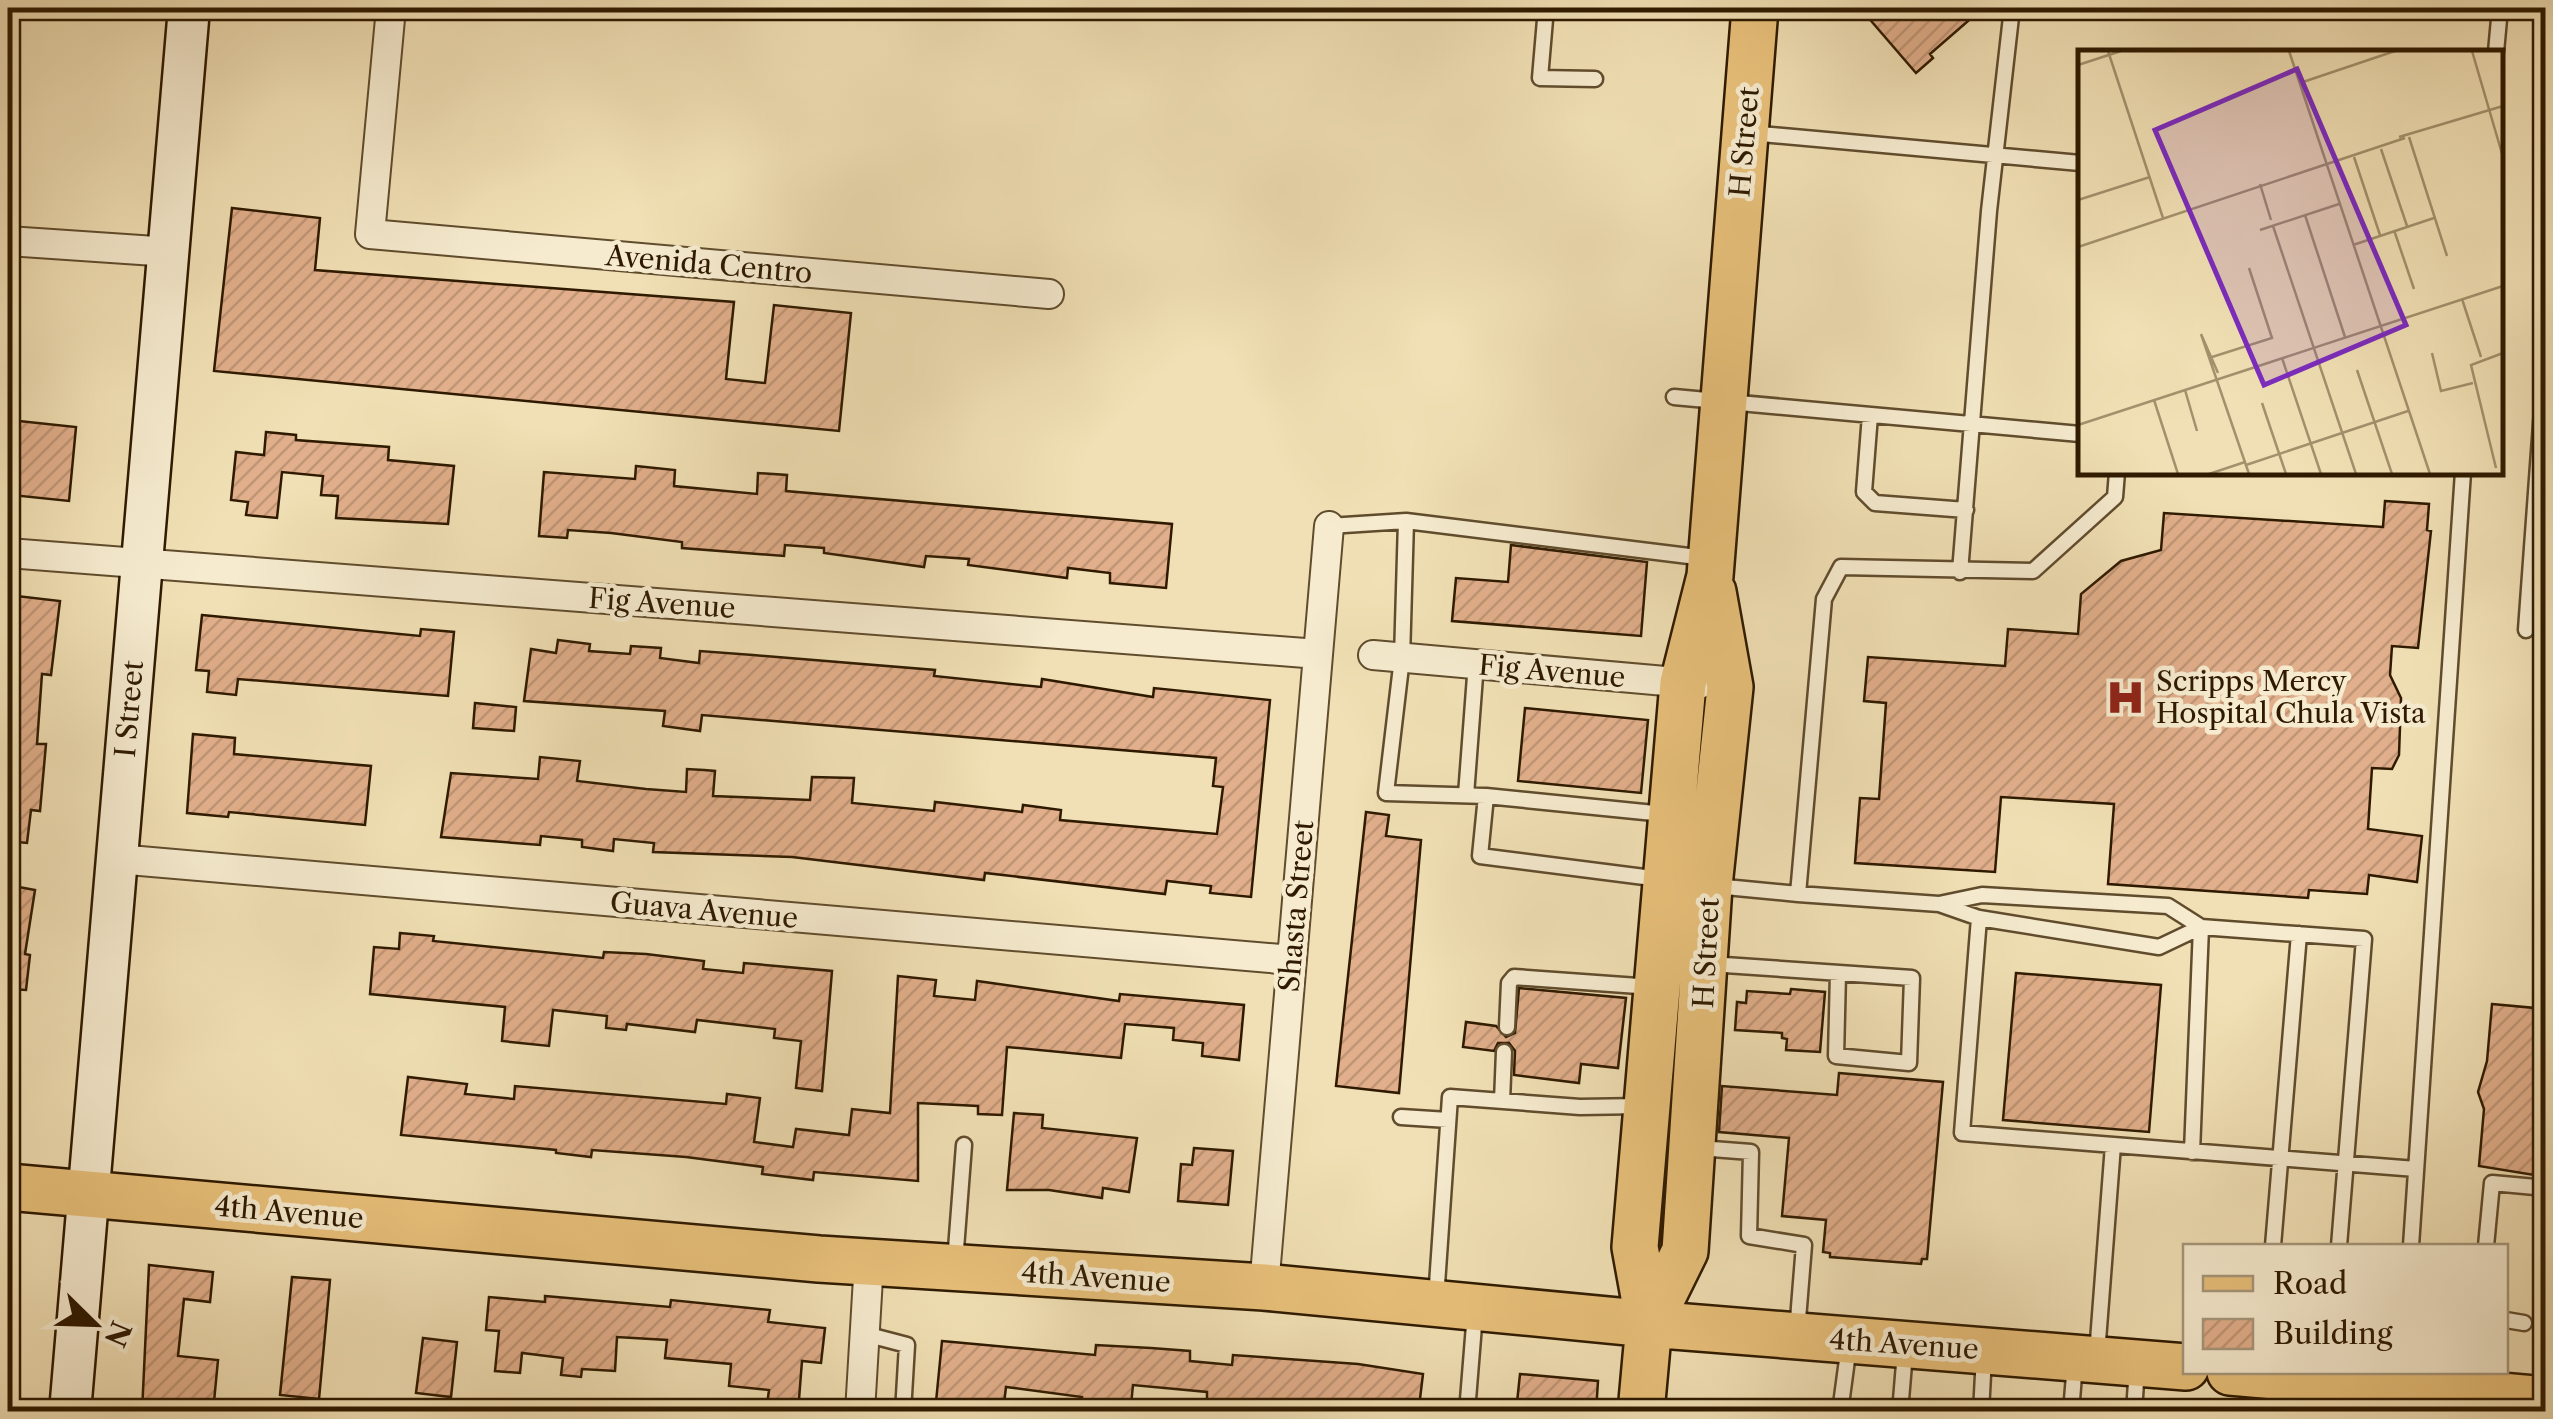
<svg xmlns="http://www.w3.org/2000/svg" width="2553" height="1419" font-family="'Libre Caslon Text',serif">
<defs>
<pattern id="building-hatch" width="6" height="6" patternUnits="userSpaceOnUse" patternTransform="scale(2.5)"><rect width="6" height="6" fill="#e1af8b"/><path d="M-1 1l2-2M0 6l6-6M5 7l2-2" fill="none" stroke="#c19676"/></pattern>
</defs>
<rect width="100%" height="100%" fill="#f1e0b5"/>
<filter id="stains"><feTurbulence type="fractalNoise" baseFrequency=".002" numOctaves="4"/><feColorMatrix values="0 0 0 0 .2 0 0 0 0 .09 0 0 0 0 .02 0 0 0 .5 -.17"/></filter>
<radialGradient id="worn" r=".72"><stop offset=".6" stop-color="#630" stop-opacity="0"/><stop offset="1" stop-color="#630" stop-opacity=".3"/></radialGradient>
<path fill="url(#building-hatch)" stroke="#2f1a00" stroke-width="2.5" d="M1860 8H1983L1930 54 1933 58 1916 73Z
M232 208 320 218 315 270 734 302 726 379 765 383 774 305 851 313 839 431 214 371Z
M19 421 76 427 69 501 11 495Z
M266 432 296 435V440L389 447 388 460 454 466 448 524 336 518 338 496 321 495 323 476 282 472 277 518 246 515 248 502 231 500 236 452 264 455Z
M636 466 675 470 674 486 757 494 758 473 787 475 786 491 1172 524 1166 588 1110 583V573L1068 568 1067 578 968 565 969 559 926 556 924 567 824 553V548L785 545 784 556 682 548V542L611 533 568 530 567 538 539 536 544 472 635 479Z
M2385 501 2429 504 2427 530 2431 531 2418 648 2392 646 2390 675 2401 698 2399 755 2392 769 2372 768 2368 829 2422 836 2417 882 2369 875 2367 894 2309 890 2308 898 2108 884 2114 804 2001 797 1995 872 1855 863 1860 798 1879 799 1886 703 1864 701 1868 657 2005 666 2008 629 2078 634 2081 594 2121 561 2161 550 2164 513 2383 527Z
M1511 545 1647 562 1641 636 1452 621 1456 578 1508 582Z
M8 595 60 601 51 675 42 674 37 744H46L40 811 31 810 27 843 8 841V708H15L19 666 8 665Z
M202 615 420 636 421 629 454 632 448 696 238 679 236 695 207 692 209 671 196 670Z
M558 640 590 644 589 651 630 654 631 646 661 648 660 658 699 663 700 651 753 655 935 670 934 676 1041 687 1042 679 1153 697 1154 688 1270 700 1251 897 1210 893 1211 886 1167 881 1165 894 985 873 984 880 792 857 653 852 654 843 614 839 613 851 582 847V840L541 836 540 845 441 837 451 773 538 779 540 757 580 761 577 781 646 789 686 792 687 769 704 770 715 771 713 796 810 800 812 777 854 778 852 803 934 811 935 802 1022 812 1023 805 1061 810 1060 820 1217 834 1223 787 1213 786 1216 758 702 715 700 731 663 726 665 711 524 701 531 649 556 653Z
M475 703 516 707 514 731 473 728Z
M1525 708 1648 720 1641 793 1518 781Z
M193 734 235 738 234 754 371 766 365 825 229 812 228 817 187 813Z
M1366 812 1389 815 1386 836 1421 840 1399 1093 1336 1086Z
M8 885 35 890 25 954 30 955 26 990 8 989Z
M400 933 434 936 433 941 603 958 604 952 646 954 704 961 703 969 743 973 744 963 832 971 822 1091 796 1088 801 1041 774 1038 775 1029 697 1020 695 1032 627 1024 626 1030 606 1028 607 1016 553 1010 549 1046 502 1041 505 1007 370 994 374 947 399 949Z
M2016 973 2161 985 2149 1132 2003 1120Z
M898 976 936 980 934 996 975 1000 977 981 1119 1001 1120 994 1244 1005 1239 1060 1202 1056 1203 1043 1173 1040 1174 1028 1125 1024 1121 1058 1007 1047 1002 1115 978 1114V1106L918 1103V1181L814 1172 813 1180 762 1174 763 1167 686 1157 592 1150 591 1157 556 1153V1150L401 1135 408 1077 467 1084 465 1094 514 1099 515 1086 726 1104 727 1094 760 1098 754 1142 793 1147 796 1129 849 1135 852 1109 890 1113Z
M1519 988 1626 998 1618 1068 1581 1064 1579 1083 1514 1075 1515 1051 1509 1043H1498L1494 1051 1463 1047 1466 1022 1496 1026 1506 1037 1515 1033Z
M1791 989 1825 992 1820 1052 1786 1050 1787 1039 1782 1038V1033L1735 1030 1737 1002 1746 1003 1747 991 1790 994Z
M2492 1004 2546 1009V1177L2479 1166 2484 1109 2478 1092 2487 1061Z
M1839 1073 1943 1082 1927 1259H1922L1921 1264 1830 1257V1253L1823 1252 1826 1220 1782 1216 1789 1138 1719 1132 1722 1086 1837 1095Z
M1014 1113 1043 1115 1042 1128 1137 1138 1129 1192 1103 1188 1102 1198 1049 1190H1007Z
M1194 1148 1233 1151 1228 1205 1178 1201 1181 1164 1192 1165Z
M149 1265 213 1272 210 1302 184 1299 178 1356 218 1360 213 1412H142Z
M292 1277 330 1280 319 1399 280 1395Z
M545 1296 670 1307 671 1300 770 1310 768 1322 825 1328 821 1363 802 1361 798 1412H766L769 1390 729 1386 731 1364 665 1358 667 1340 617 1337 615 1371 582 1369 581 1377 561 1375 563 1358 522 1353 520 1373 495 1371 499 1331 486 1330 489 1297 545 1302Z
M423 1338 457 1342 451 1397 416 1393Z
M942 1341 1095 1355 1096 1345 1151 1348 1190 1351V1361L1232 1365 1233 1355 1358 1364 1423 1374 1419 1407 1405 1405 1404 1412H1236L1237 1402 1207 1399V1392L1133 1385 1131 1405 1120 1404 1119 1412H1080L1082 1397 1006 1387 1003 1412H935Z
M1520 1374 1598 1381 1596 1412H1516Z"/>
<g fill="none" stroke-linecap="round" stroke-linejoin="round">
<defs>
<path id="lane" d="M1546 8 1540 78 1595 79
M2496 52 2500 8
M1750 133 2080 163
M1674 397 2080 434
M1870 415 1864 492 1875 503 1966 510
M1406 521 1402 658 1386 793 1486 796 1480 856 1660 879
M1329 526 1406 521 1705 558
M1960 572 1989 211 2012 8
M2526 630 2546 355
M1466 795 1476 663
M1486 796 1664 814
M1715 886 1798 894 1824 599 1841 567 2033 571 2115 497 2117 472
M1798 894 1939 904 1979 918 2159 947 2201 927
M1939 904 1982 895 2168 906 2201 927 2364 939 2339 1246
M1979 918 1962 1133 2416 1169
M1710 964 1912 978 1909 1063 1836 1056 1838 973
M1507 1027 1509 983 1514 977 1652 987
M1502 1101 1504 1052
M1401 1117 1448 1120
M1699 1148 1751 1152 1749 1236 1804 1245 1797 1332
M2192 1152 2201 927
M2273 1246 2299 934
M2411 1246 2463 472
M2486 1246 2492 1183 2546 1188
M955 1262 964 1145
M1436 1299 1450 1097 1580 1107 1641 1106
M2506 1320 2524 1323
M865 1334 907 1345 903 1412
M2097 1354 2113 1145
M1467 1412 1475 1313
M1840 1412 1849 1345
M1900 1412 1905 1352
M1981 1412 1984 1356
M2071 1412 2075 1363
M2134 1412 2137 1367
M2290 1412 2291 1384"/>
<path id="street" d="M391 8 370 234 1049 294
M8 241 170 252
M8 553 1318 654
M1373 655 1699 684
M117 859 1292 960
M1264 1287 1329 526
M860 1412 869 1261"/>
<path id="secondary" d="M70 1412 189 8"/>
<path id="primary" d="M8 1187 819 1259 1264 1287 1649 1324 2186 1367
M1649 1324 1685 1251 1709 886 1730 687 1713 592
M2230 1372 2546 1400
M1641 1412 1649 1324 1635 1247 1683 683 1710 576 1755 8"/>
</defs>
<use href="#lane" stroke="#604c2d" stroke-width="19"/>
<use href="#street" stroke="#604c2d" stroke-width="32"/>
<use href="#secondary" stroke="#2f1a00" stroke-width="45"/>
<use href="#primary" stroke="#2f1a00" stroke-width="50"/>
<use href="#lane" stroke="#f6ebcf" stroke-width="14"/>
<use href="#street" stroke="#f6ebcf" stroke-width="28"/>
<use href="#secondary" stroke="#f6ebcf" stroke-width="40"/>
<use href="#primary" stroke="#e8c07a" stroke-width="45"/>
</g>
<defs>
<symbol id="hospital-bare" viewBox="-9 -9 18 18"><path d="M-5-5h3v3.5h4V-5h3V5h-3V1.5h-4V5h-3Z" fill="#8f2418" stroke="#f6ebcf" stroke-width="2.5" paint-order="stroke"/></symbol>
</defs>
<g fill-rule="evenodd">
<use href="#hospital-bare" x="2098" y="670" width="55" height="55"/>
</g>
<g text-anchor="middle" stroke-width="9" stroke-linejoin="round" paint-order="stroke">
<g font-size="28" fill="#2f1a00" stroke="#f6ebcf">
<text transform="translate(1744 142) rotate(-85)" y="10">H Street</text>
<text transform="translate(709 264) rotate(5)" y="10">Avenida Centro</text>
<text transform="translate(662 603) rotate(4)" y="10">Fig Avenue</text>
<text transform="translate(1552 671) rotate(5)" y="10">Fig Avenue</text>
<text transform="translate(129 709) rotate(-85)" y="10">I Street</text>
<text transform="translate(1296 906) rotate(-85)" y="10">Shasta Street</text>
<text transform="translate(704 910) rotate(5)" y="10">Guava Avenue</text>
<text transform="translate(1706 953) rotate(-87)" y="10">H Street</text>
<text transform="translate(289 1212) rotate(5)" y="10">4th Avenue</text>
<text transform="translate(1096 1277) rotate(4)" y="10">4th Avenue</text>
<text transform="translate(1904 1344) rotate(4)" y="10">4th Avenue</text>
</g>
<g font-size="28" fill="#2f1a00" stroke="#f6ebcf" text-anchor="start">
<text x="2156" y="691">Scripps Mercy<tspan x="2156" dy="32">Hospital Chula Vista</tspan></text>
</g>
</g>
<g transform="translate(2078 50)">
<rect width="425" height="425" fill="#f1e0b5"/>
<path fill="none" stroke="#a3916d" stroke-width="2.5" d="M30 1 85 168M211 1 352 424M394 1 425 107M0 15 43 1M222 33 317 1M321 87 425 56M331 87 369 206M303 99 329 176M276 107 302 185M182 134 193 170M0 150 72 127M227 165 267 287M195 176 278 424M182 180 261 154M316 180 336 239M275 195 356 168M0 197 327 88M384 249 403 307M123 284 171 424M123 284 140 323M354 303 363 341 395 333M134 307 194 288 171 218M204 308 243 424M279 320 314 424M107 340 119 381M76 350 100 424M184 353 208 424M0 375 425 236M168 415 330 361M418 418 393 315 425 303M131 424 167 412"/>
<path fill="#7b2cbf" fill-opacity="0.15" stroke="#7b2cbf" stroke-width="5" d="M219 19 328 275 186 335 77 80Z"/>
<rect width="425" height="425" fill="none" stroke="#2f1a00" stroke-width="5"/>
</g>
<rect width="2553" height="1419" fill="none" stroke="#f1e0b5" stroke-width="40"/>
<rect x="10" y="10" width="2533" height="1399" fill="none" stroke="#2f1a00" stroke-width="5"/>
<rect x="20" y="20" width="2513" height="1379" fill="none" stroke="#2f1a00" stroke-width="2.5"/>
<rect x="2183" y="1244" width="325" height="130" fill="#f6ebcf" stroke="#a6977c" stroke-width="2.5"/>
<rect x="2203" y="1276" width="50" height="15" fill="#e8c07a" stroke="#a6977c" stroke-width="2.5"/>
<text x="2273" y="1294" font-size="30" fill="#2f1a00">Road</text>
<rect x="2203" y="1319" width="50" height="30" fill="url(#building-hatch)" stroke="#a6977c" stroke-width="2.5"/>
<text x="2273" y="1344" font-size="30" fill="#2f1a00">Building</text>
<g transform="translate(95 1324) rotate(113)" stroke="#f6ebcf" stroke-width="8" paint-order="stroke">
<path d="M0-8L18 38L0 25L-18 38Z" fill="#2f1a00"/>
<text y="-15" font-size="28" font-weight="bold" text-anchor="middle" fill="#2f1a00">N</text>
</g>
<rect width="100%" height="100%" filter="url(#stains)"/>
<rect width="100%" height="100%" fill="url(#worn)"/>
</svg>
